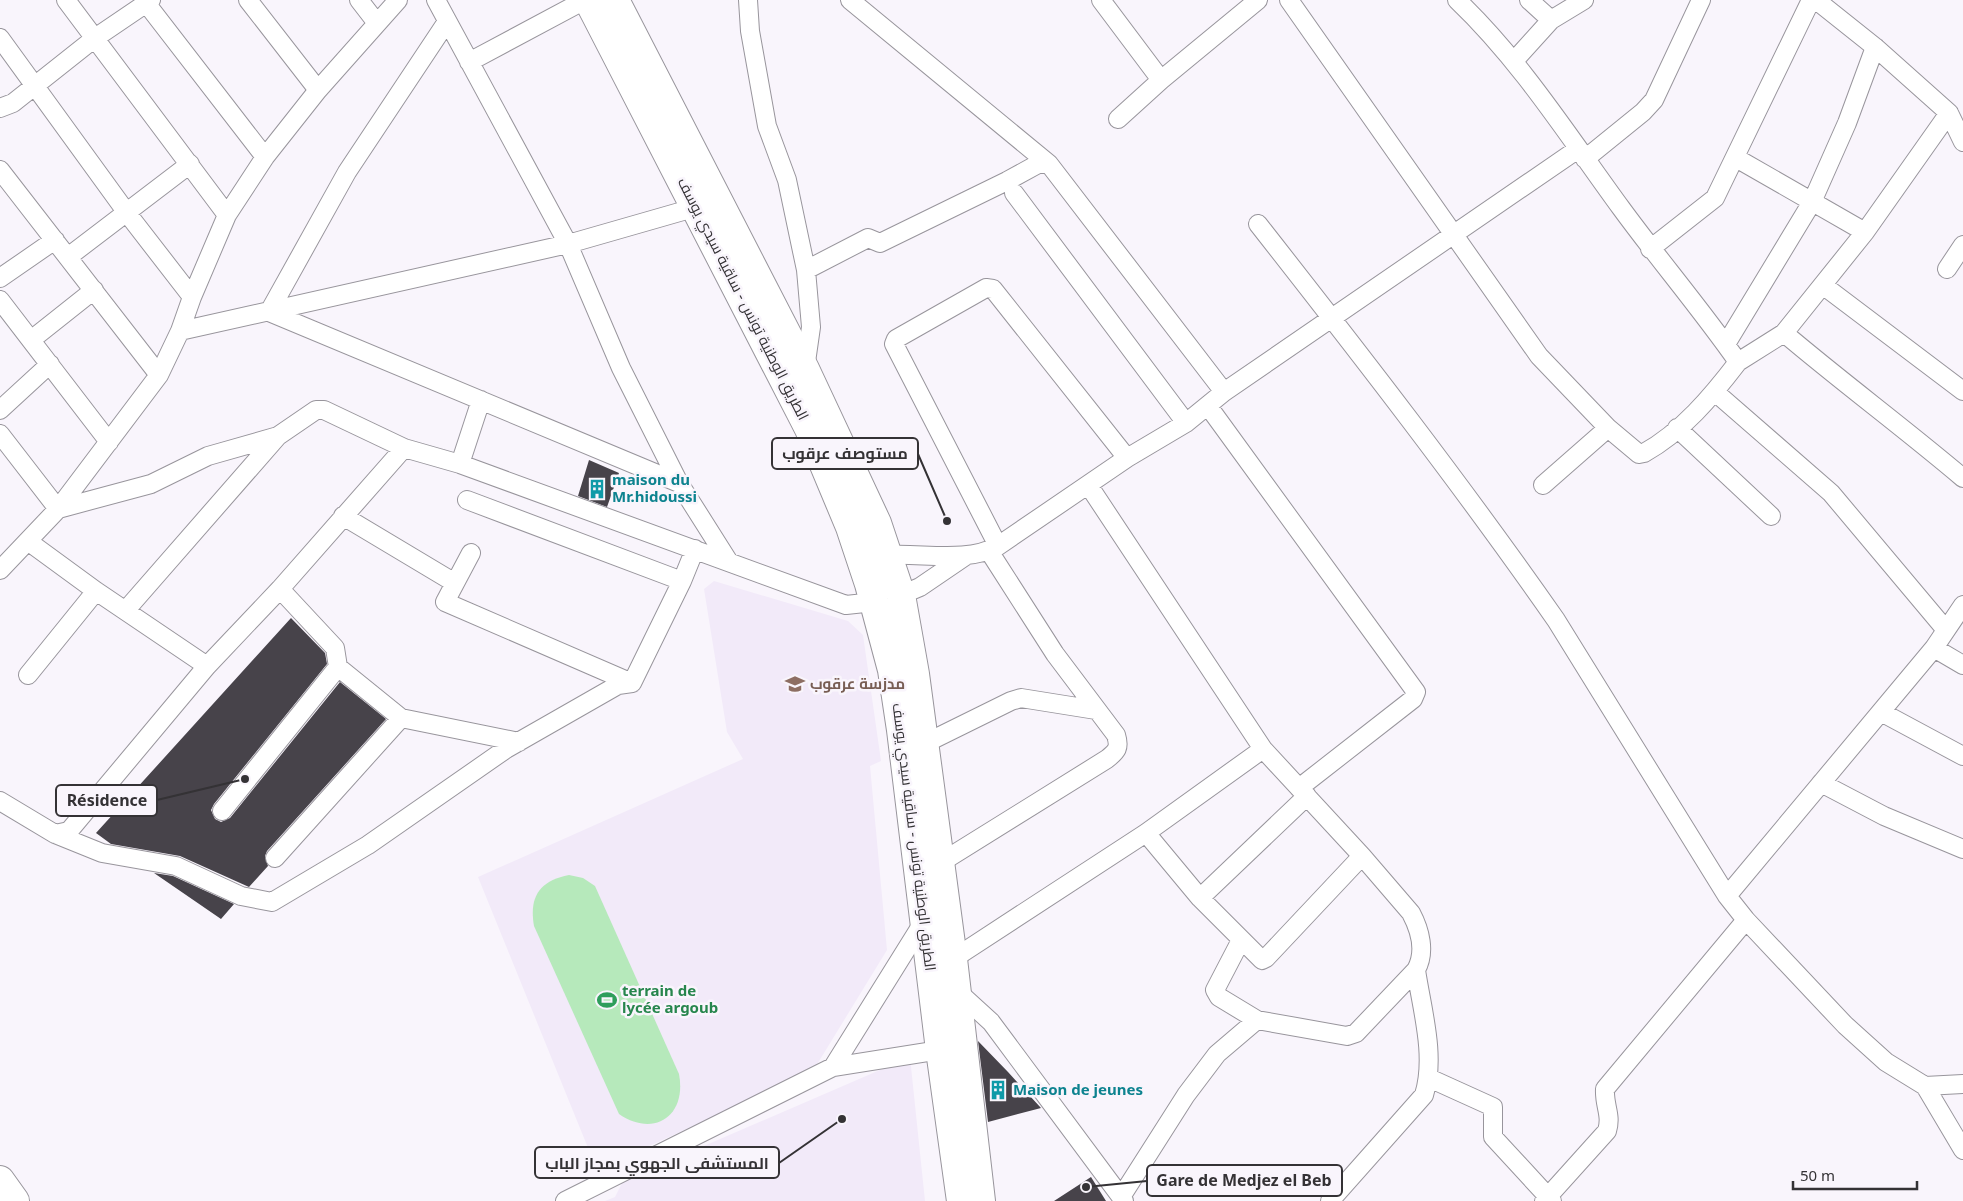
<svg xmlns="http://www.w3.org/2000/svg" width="1963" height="1201" font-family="'Noto Sans',Cairo,sans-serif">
<rect width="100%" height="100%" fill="#f9f5fc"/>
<path fill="#f2eaf9" d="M714 581 848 621 863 635 881 761 870 766 887 950 813 1071 597 1170 478 877 743 759 727 732 704 589Z
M910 1057 925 1201H605L615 1197 623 1181Z"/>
<path fill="#b6e9bb" d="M569 875 583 878 595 886 679 1074C687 1116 654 1138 619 1114L534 926C529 897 539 881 569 875Z"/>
<path fill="#47434a" d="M589 460 619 473 607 507 578 496Z
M291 618 325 653 327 664 214 804 211 810 215 819 221 822 230 818 340 682 386 719 267 851 265 856 268 866 249 887 180 856 111 844 96 833Z
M154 873 173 876 234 904 221 919Z
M978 1041 1008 1072 1041 1108 988 1122Z
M1091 1177 1106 1201H1054Z"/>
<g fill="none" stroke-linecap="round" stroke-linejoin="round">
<defs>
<path id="street" d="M66 0 227 215
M248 0 318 90
M359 0 376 22
M436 0 568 244 621 368 679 483 729 562
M748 0 750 31 767 126 787 180 806 270 811 327 805 369
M850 0 1049 164 1224 392
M1101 0 1161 80 1258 0
M1289 0 1539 356 1608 428 1639 454 1644 453C1682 432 1712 396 1738 362
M1457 0C1521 61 1569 137 1621 208 1659 260 1701 309 1738 362L1784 333 1865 232 1949 113
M1529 0 1551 20
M1816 0 1875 47 1949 113 1963 142
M146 3 265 157
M446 23 347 172 269 312 679 483
M0 38 127 213 192 297
M1514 61 1551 20 1584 0
M469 62 585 0
M0 108 13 103 95 38 151 0
M1118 119 1161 80
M1736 158 1865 232
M1585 159 1643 112 1654 100 1701 0
M0 170 159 375
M1014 193 1186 423
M1258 224C1360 354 1461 484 1556 620L1727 896 1746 920 1845 1025 1886 1062 1925 1086 1963 1084
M1650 249 1715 198 1811 0
M68 257 190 164
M1947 269 1963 245
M806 270 868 238 880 243 1007 181 1038 164H1049
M0 278 55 240
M1824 286 1963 391
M0 300 109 442
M180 331 568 244 697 207
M1784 333C1843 383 1904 428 1963 478
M31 340 94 290
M1726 344 1812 202 1847 123 1875 47
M1715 392 1831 493 1946 630
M1208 406 1416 692 1413 699 1299 788
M0 410 50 364
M1677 428 1771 516
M0 434 58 509 151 484 208 456 278 436 316 410H324L404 448 460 464 846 605 874 602
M460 464 481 400
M1543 485 1608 428
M1089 486 1263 749 1362 856 1411 913C1420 930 1426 952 1416 970L1356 1033 1347 1036 1257 1020 1217 1054 1186 1095 1121 1197
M467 500 682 581
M343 516 455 583
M29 542 96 591 207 666
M998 546 894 344 896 339 986 288 993 289 1127 458
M471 553 445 602 632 683
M889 555C924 553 967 563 998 546L1127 458 1186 423 1224 392 1578 149
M0 570 58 509 159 375 180 331 192 297 227 215 265 157 318 90 398 0
M901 595 920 587 967 555
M126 610 278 436
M1934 648 1963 665
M28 675 96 591
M632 683 682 581 695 549
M1881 712 1963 756
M401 718 519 742
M923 741 934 739 1011 701 1021 698 1096 710
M1821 783 1884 816 1963 849
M0 801 55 834 69 831 207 666 280 589 404 448
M222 811 338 667 335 648 280 589
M1146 833 1200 898 1262 960 1266 958 1362 856
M55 834 102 853 176 866 241 896 272 902 368 845 506 749 618 685 632 683
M275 858 401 718 338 667
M940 863 1107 759C1117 751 1120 748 1116 735L1055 654 989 551
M1727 896 1934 648 1963 605
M1200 898 1307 796
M1241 940 1215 990 1219 997 1257 1020
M953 959 1146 833 1263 749
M957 991 991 1022 1124 1201
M833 1067 924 921
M1429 1078 1493 1107V1137L1552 1201
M1925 1086 1963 1150
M565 1201 833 1067 940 1050
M1330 1201 1424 1095C1436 1056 1422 1010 1416 970
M1544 1201 1607 1131C1612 1115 1604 1106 1605 1089L1746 920"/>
<path id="primary" d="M588 0 809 429 850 527 869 584 892 670 901 730 940 1050 961 1201
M615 0 805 369 877 523 901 595 915 674 953 959 981 1201
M0 1180 15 1201"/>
</defs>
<use href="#street" stroke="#98959c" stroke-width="20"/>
<use href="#primary" stroke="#98959c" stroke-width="30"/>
<use href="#street" stroke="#fff" stroke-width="18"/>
<use href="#primary" stroke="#fff" stroke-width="28"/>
</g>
<defs>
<symbol id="building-bare" viewBox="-9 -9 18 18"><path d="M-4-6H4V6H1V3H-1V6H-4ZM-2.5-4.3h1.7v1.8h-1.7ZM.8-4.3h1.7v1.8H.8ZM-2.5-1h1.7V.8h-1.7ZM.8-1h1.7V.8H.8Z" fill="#0f9aa8" stroke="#f9f5fc" stroke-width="2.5" paint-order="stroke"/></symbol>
<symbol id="school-bare" viewBox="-9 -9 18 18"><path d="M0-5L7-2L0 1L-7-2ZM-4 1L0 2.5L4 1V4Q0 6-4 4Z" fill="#8d6e63" stroke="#f9f5fc" stroke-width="2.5" paint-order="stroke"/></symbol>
<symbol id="stadium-bare" viewBox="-9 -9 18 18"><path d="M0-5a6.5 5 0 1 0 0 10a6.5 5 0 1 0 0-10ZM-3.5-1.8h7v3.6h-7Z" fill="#2e9e5b" stroke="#f9f5fc" stroke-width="2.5" paint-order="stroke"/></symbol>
</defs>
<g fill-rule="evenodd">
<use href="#building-bare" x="583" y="475" width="28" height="28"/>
<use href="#school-bare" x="781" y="670" width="28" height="28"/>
<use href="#stadium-bare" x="593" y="986" width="28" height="28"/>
<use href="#building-bare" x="984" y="1076" width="28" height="28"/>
</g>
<g text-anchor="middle" stroke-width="5" stroke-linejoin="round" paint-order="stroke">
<g font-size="15" fill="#343235" stroke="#f9f5fc">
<text transform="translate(743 299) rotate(63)" y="5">الطريق الوطنية تونس - ساقية سيدي يوسف</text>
<text transform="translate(914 837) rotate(83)" y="5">الطريق الوطنية تونس - ساقية سيدي يوسف</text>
</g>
<g font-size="15" font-weight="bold" fill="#0d838f" stroke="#f9f5fc" text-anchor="start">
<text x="612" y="485">maison du<tspan x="612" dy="17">Mr.hidoussi</tspan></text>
<text x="1013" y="1095">Maison de jeunes</text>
</g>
<g font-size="15" font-weight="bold" fill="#785e54" stroke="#f9f5fc" text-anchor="start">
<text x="810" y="689">مدزسة عرقوب</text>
</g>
<g font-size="15" font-weight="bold" fill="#27864d" stroke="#f9f5fc" text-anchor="start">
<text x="622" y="996">terrain de<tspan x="622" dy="17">lycée argoub</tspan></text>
</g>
</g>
<path fill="none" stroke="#343235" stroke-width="2" d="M947 521L918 454M245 779L157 800M842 1119L779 1163M1086 1187L1147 1181"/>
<g fill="#343235" stroke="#f9f5fc" stroke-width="2">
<circle cx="947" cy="521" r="5"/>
<circle cx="245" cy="779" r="5"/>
<circle cx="842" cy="1119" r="5"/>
<circle cx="1086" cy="1187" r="5"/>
</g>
<g fill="#f9f5fc" stroke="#343235" stroke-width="2">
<rect x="772" y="438" width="146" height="31" rx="5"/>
<rect x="56" y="785" width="101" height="31" rx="5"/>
<rect x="535" y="1147" width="244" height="31" rx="5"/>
<rect x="1147" y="1165" width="195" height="31" rx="5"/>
</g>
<g font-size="16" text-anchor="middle" font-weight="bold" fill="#343235">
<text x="845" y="459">مستوصف عرقوب</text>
<text x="107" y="806">Résidence</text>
<text x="657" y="1169">المستشفى الجهوي بمجاز الباب</text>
<text x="1244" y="1186">Gare de Medjez el Beb</text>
</g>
<path d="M1793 1181v8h124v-8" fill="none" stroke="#343235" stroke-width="2.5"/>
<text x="1800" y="1181" font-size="15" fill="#343235" stroke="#f9f5fc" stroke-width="4" paint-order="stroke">50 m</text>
</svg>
